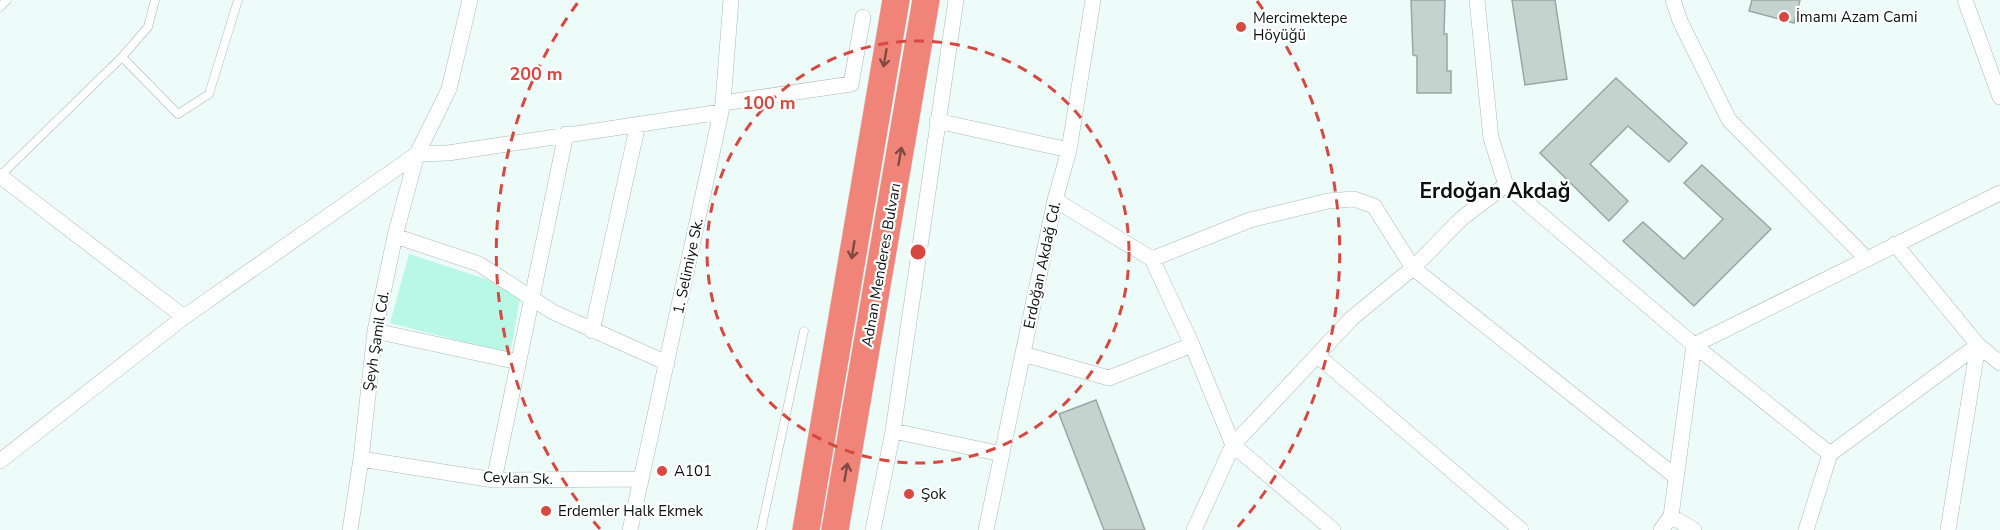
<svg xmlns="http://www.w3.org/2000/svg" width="2000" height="530" font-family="'Nunito Sans',sans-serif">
<rect width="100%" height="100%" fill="#edfcf8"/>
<path fill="#b9f8e6" d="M409 254 486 279 520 299 510 354 390 323Z"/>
<path fill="#c4d3ce" stroke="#99a7a3" stroke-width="1.5" d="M1411 0H1445L1444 34H1447V71H1451V93H1417V56L1413 55Z
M1512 0H1555L1567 79 1525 85Z
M1752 0H1800L1794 23 1749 11Z
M1616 78 1687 143 1669 162 1628 126 1590 164 1628 201 1609 221 1540 153Z
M1702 165 1771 229 1694 306 1623 241 1643 222 1684 259 1723 219 1684 183Z
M1096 400 1145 530H1104L1059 414Z"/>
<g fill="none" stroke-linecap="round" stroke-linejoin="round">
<defs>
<path id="lane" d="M0 7 7 0
M122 57 178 114 209 94 238 0
M0 176 122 57 148 27 155 0
M761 530 804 331"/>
<path id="street" d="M956 0 893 431 1002 454
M1477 0 1491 138 1506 185 1694 345 1830 454 1978 345 1895 244
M1673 0 1680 21 1729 120 1867 259
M1965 0 2000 97
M723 103 851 84 863 17
M937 121 1069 150
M417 154 448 153 721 112
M0 176 184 317
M1055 200 1152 259 1192 345 1233 445 1194 530
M395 236 479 264 553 312 667 363
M1152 259 1250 220 1328 201 1354 199 1374 206 1413 268 1676 477
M375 331 519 362
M592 331 638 124
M1694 345 2000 193
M1978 345 2000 363
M1023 354 1109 378 1192 345
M1318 356 1521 530
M361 459 494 480 641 479
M0 461 184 317 417 154 449 89 470 0
M494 480 566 134
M350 530 361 459 375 331 395 236 417 154
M630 530 723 103 731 0
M873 530 893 431
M986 530 1055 200 1069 150 1093 0
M1333 530 1233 445 1352 318 1413 268 1462 218 1506 185
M1661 530 1671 516
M1694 530 1671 516 1694 345
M1806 530 1830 454
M1948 530 1978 345"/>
<path id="highway" d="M806 530 896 0
M835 530 926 0"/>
</defs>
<use href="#lane" stroke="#abbab5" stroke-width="9"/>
<use href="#street" stroke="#abbab5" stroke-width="16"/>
<use href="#highway" stroke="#d8d9d9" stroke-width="28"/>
<use href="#lane" stroke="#fff" stroke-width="8"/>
<use href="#street" stroke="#fff" stroke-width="15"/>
<use href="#highway" stroke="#f18478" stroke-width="27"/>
</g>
<defs><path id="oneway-shaft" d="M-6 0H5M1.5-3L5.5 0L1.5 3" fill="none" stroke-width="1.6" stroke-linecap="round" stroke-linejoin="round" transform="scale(1.5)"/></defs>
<g stroke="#7e4a44">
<use href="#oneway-shaft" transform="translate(885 58) rotate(100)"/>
<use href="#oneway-shaft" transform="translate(900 156) rotate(-80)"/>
<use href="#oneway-shaft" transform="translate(853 250) rotate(99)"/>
<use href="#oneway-shaft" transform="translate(846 472) rotate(-80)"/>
</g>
<g fill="none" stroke="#d64840" stroke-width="3" stroke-dasharray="10 8">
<circle cx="918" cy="252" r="211"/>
<path d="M600 529A422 422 0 0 1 579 1M1257 1A422 422 0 0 1 1236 529"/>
</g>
<g fill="#d64840" stroke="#fff" stroke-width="2">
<circle cx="1784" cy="17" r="6"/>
<circle cx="1241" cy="27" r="6"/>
<circle cx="662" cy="471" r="6"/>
<circle cx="909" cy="494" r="6"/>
<circle cx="546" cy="511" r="6"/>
</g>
<g text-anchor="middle" stroke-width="4.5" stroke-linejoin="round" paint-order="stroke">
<g font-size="15" fill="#0c110f" stroke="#fff" text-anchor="start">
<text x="1796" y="22">İmamı Azam Cami</text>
<text x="1253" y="23">Mercimektepe<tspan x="1253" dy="17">Höyüğü</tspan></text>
<text x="674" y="476">A101</text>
<text x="921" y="499">Şok</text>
<text x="558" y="516">Erdemler Halk Ekmek</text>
</g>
<g font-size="15" fill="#0c110f" stroke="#fff">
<text transform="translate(881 265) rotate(-80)" y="5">Adnan Menderes Bulvarı</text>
<text transform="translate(1042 265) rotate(-78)" y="5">Erdoğan Akdağ Cd.</text>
<text transform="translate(688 266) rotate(-78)" y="5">1. Selimiye Sk.</text>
<text transform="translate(376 341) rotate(-81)" y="5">Şeyh Şamil Cd.</text>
<text transform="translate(518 478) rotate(2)" y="5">Ceylan Sk.</text>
</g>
<g font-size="21" font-weight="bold" fill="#0c110f" stroke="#fff">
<text x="1495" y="198">Erdoğan Akdağ</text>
</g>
</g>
<circle cx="918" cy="252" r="9" fill="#d64840" stroke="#fff" stroke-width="3"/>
<g font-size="18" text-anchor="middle" font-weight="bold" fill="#d64840" stroke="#fff" stroke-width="4.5" stroke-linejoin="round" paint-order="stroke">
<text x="536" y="80">200 m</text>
<text x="769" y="109">100 m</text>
</g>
</svg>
